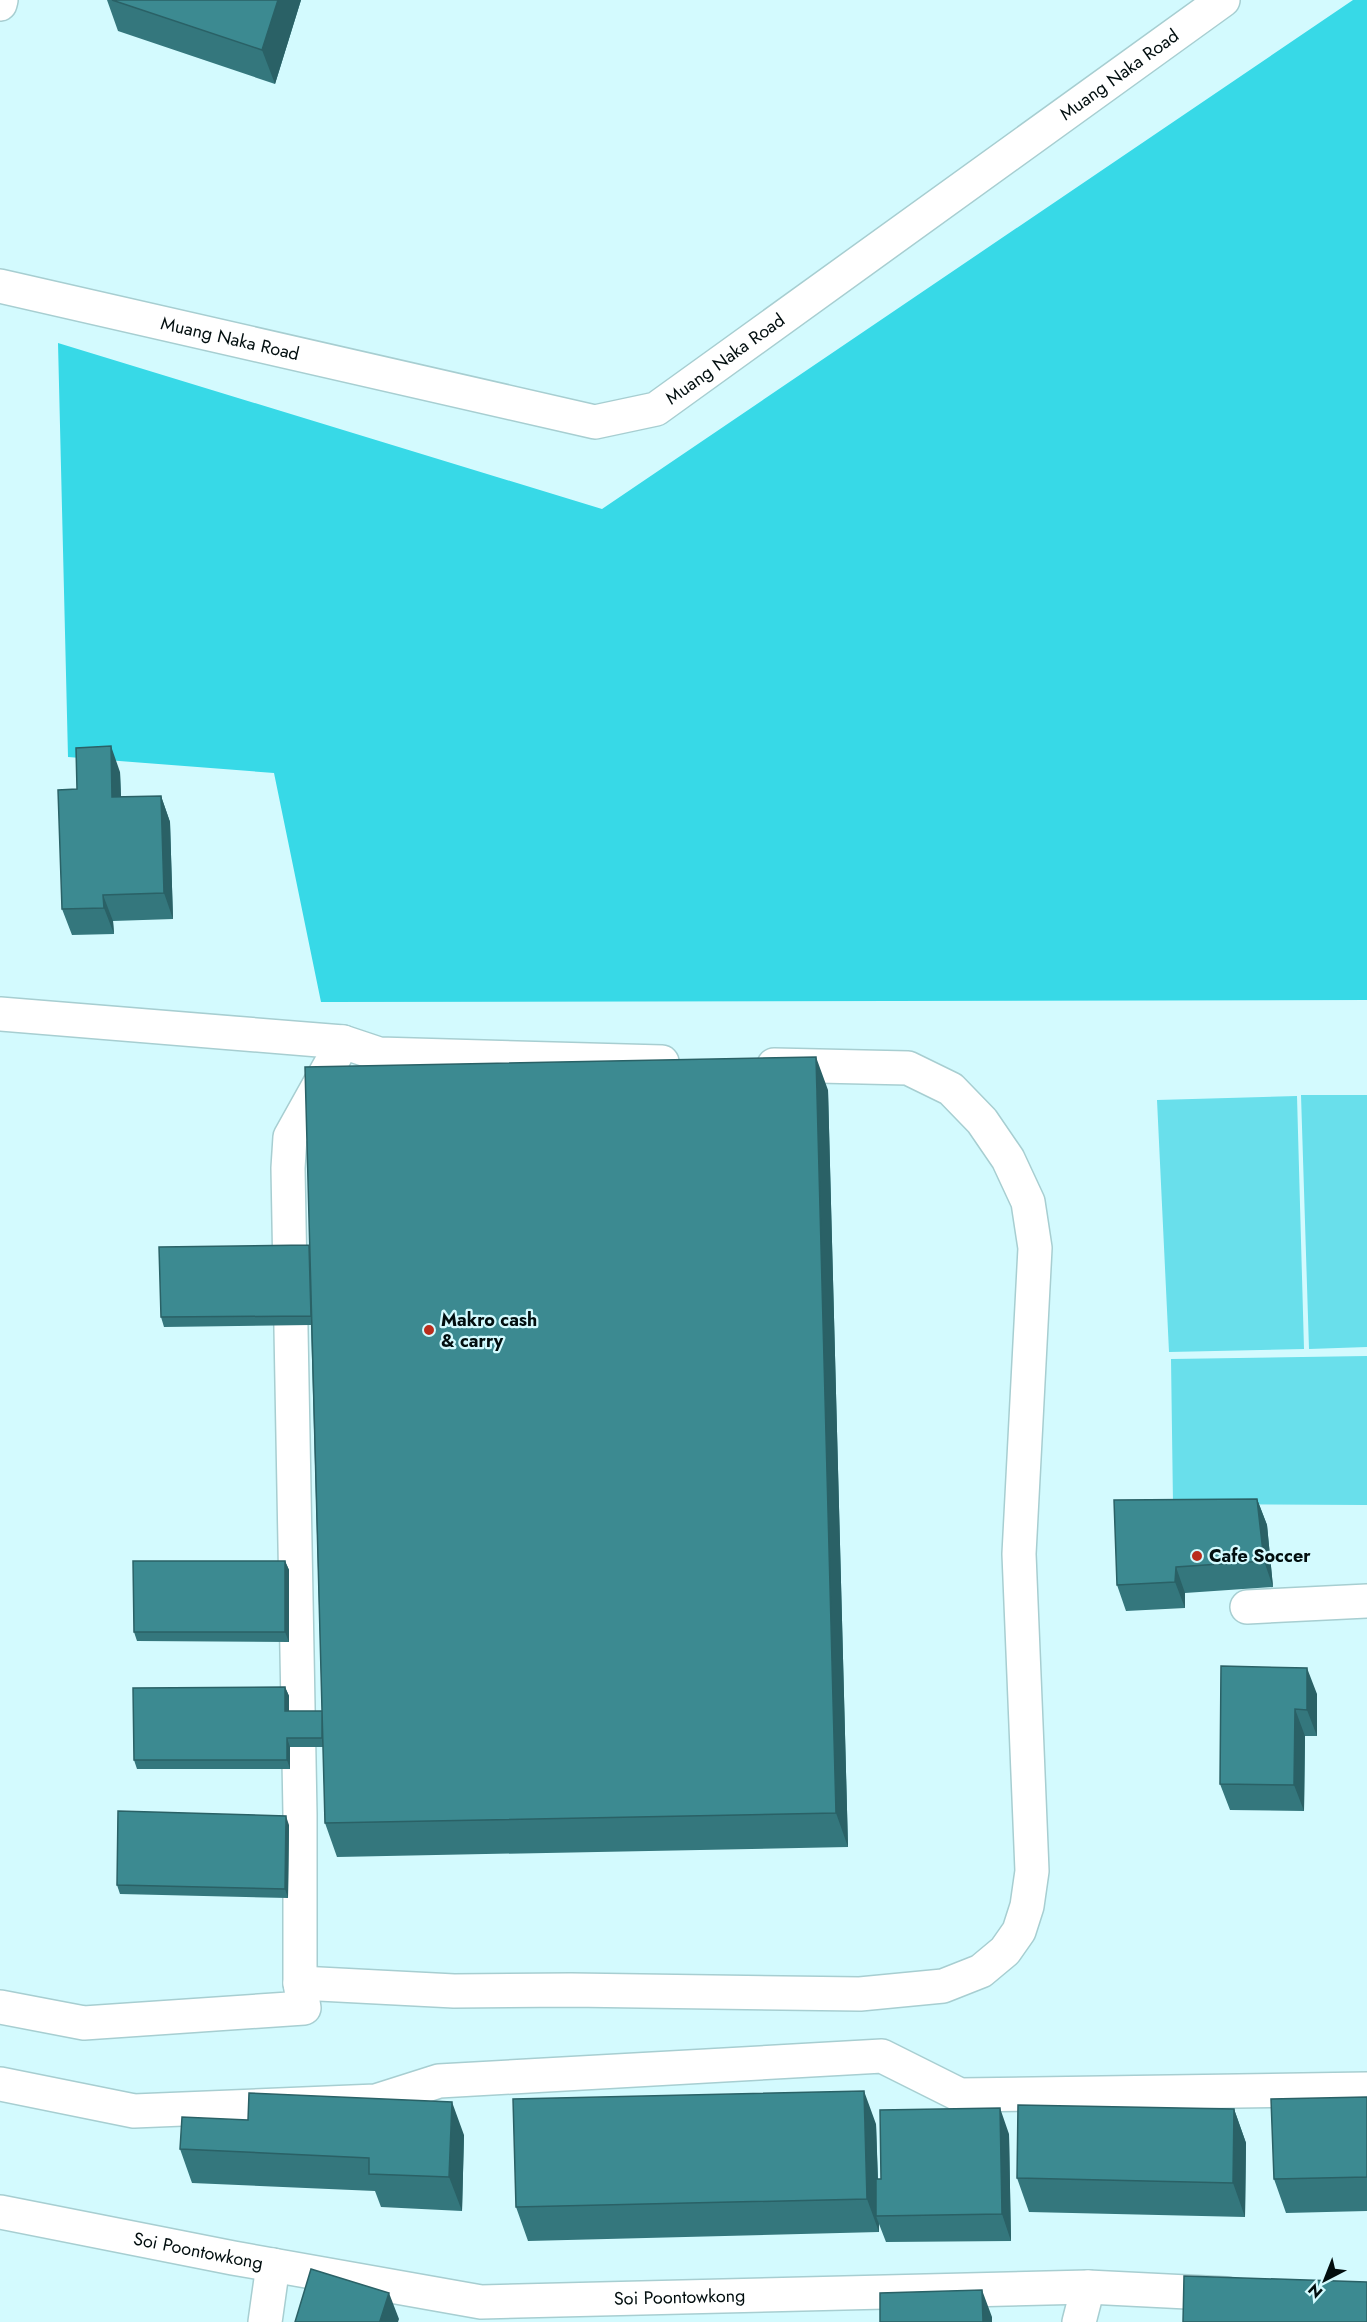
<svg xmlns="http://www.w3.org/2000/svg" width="1367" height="2322" font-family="Jost,sans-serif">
<rect width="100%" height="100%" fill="#d3fafe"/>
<path fill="#69dfeb" d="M1301 1095H1367V1347L1309 1349Z
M1297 1096 1304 1349 1169 1352 1157 1100Z
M1367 1356V1505L1173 1504 1171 1359Z"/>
<path fill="#37d9e7" d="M1353 0H1367V1000L321 1002 274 773 68 757 58 343 602 509Z"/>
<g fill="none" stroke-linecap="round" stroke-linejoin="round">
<defs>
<g id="minor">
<path id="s1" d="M0 286 595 422 656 409 1223 0"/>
<path d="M0 1014 343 1042 290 1137 288 1168 300 1814V1983L304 2008 84 2023 0 2007"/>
<path d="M343 1042 379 1054 662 1062"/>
<path d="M1247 1607 1367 1601"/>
<path d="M300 1983 454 1991 571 1990 860 1994 943 1986 981 1971 1005 1951 1019 1931 1027 1906 1032 1871 1019 1554 1035 1248 1028 1202 1008 1159 982 1121 951 1089 908 1068 774 1065"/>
<path d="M0 2084 134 2111 376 2101 439 2081 882 2056 960 2095 1367 2089"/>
<path id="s2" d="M0 2212 233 2258 481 2302 1088 2287 1227 2294"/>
<path d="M265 2322 273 2265"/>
<path d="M1079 2322 1088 2287"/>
</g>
<path id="major" d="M0 4 1 0"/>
</defs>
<use href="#minor" stroke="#a7ced1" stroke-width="36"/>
<use href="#major" stroke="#a7ced1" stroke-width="36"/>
<use href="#minor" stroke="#fff" stroke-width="33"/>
<use href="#major" stroke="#fff" stroke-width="33"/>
</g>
<path fill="#34777d" d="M107 0H301L275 84 118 31Z
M120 772 121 797 161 796 170 822 173 919 113 921 114 934 72 935 62 909 77 789Z
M828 1090 848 1847 337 1857 325 1823 323 1747H290V1769H137L134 1760 285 1687 289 1696V1711H322L311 1325 164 1327 161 1317 309 1245Z
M1257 1499 1267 1525 1273 1587 1185 1593V1608L1126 1611 1117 1585Z
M285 1561 289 1570V1642L137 1641 134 1632Z
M1221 1666 1317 1694V1736H1305L1304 1811 1230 1810 1220 1784Z
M289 1825 288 1898 120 1894 117 1885Z
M1367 2097V2211L1286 2213 1274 2179Z
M1234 2109 1246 2143 1245 2217 1029 2212 1017 2178Z
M876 2124 878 2179H881L1009 2134 1011 2241 886 2242 879 2224V2232L528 2241 516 2207Z
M464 2135 462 2211 381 2207 375 2191 192 2183 180 2149Z"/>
<path fill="#2a6166" d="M278 0H301L275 84 262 50Z
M111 746 120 772 122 823 112 797Z
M161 796 170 822 173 919 164 893Z
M103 895 113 921 114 934 104 908Z
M816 1057 828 1090 848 1847 836 1813Z
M1257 1499 1267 1525 1273 1587 1264 1561Z
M285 1561 289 1570V1642L285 1632Z
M1176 1567 1185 1593V1608L1175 1582Z
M1307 1668 1317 1694V1736L1307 1710Z
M285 1687 289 1696V1720L285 1711Z
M1295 1709 1305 1736 1304 1811 1294 1785Z
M287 1738 290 1747V1769L287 1760Z
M286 1816 289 1825 288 1898 285 1889Z
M864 2091 876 2124 879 2216H876L879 2224V2232L867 2199Z
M452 2102 464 2135 462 2211 449 2177Z
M1000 2108 1009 2134 1011 2241 1002 2214Z
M1234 2109 1246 2143 1245 2217 1233 2183Z
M982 2290 992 2317V2322H983Z
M389 2293 399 2319 398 2322H381L380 2321Z"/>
<path fill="#3c8a91" stroke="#2a6166" stroke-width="1.5" d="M112 0H278L262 50Z
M111 746 112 797 161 796 164 893 103 895 104 908 62 909 58 790 77 789 76 748Z
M816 1057 836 1813 325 1823 305 1067Z
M309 1245 311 1316 161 1317 159 1247Z
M1257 1499 1264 1561 1176 1567 1175 1582 1117 1585 1114 1500Z
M133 1561H285V1632H134Z
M1221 1666 1307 1668V1710L1295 1709 1294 1785 1220 1784Z
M285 1687V1711H322V1738H287V1760H134L133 1688Z
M118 1811 286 1816 285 1889 117 1885Z
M864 2091 867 2199 516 2207 513 2099Z
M249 2093 452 2102 449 2177 369 2174V2158L180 2149 182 2117 248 2120Z
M1367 2097V2177L1274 2179 1271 2099Z
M1018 2105 1234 2109 1233 2183 1017 2178Z
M1000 2108 1002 2214 876 2216V2179H881L880 2110Z
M311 2269 389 2293 380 2321 385 2322H295Z
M1184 2276 1367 2282V2322H1183Z
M982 2290 983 2322H880V2293Z"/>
<g fill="#ba2d1d" stroke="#d3fafe" stroke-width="2">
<circle cx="429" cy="1330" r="6"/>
<circle cx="1197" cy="1556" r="6"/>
</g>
<g text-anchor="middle" stroke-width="4.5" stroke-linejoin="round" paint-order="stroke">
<g font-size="18" fill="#020e0f" stroke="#d3fafe">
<text dy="6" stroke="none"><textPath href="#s1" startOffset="1244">Muang Naka Road</textPath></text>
<text dy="6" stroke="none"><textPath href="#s1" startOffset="236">Muang Naka Road</textPath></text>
<text dy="6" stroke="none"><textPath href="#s1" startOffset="758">Muang Naka Road</textPath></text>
<text dy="6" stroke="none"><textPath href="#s2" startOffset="202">Soi Poontowkong</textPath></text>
<text dy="6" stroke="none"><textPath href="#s2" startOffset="688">Soi Poontowkong</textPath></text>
</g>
<g font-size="18" font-weight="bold" fill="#020e0f" stroke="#d3fafe" text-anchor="start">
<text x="441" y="1326">Makro cash<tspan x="441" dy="21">&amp; carry</tspan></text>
<text x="1209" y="1562">Cafe Soccer</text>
</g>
</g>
<g transform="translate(1325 2280) rotate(222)" stroke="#d3fafe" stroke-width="4.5" paint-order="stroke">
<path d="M0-4.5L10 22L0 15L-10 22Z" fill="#020e0f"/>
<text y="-9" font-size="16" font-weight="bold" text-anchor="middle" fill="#020e0f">N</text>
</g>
</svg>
